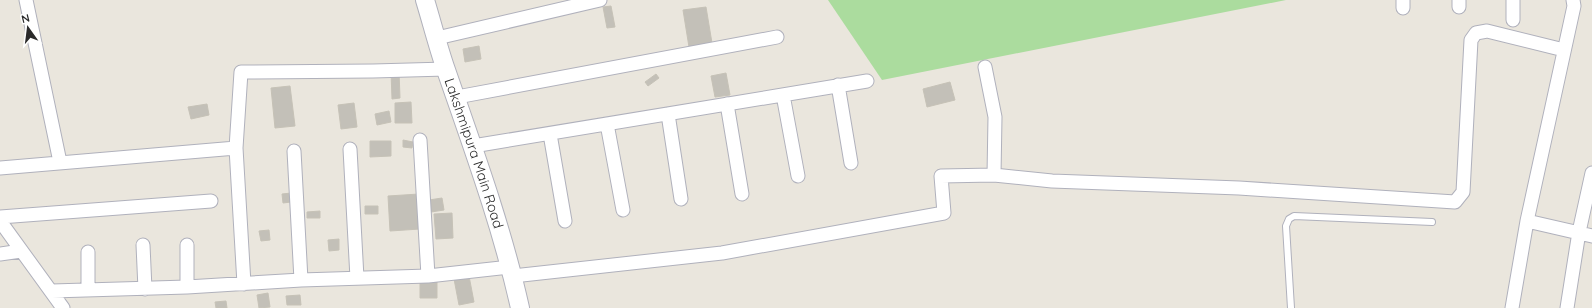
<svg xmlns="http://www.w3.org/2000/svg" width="1592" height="308" font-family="Quicksand,sans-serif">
<rect width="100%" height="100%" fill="#eae6dd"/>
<path fill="#abdc9e" d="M828 0H1286L882 80Z"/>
<path fill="#c3c0b8" stroke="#c6c2b7" d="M611 6 615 27 607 28 603 7Z
M706 7 712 43 689 47 683 10Z
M479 46 481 59 465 62 463 49Z
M399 71 400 98 392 99 391 72Z
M726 73 730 95 715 97 711 76Z
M656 74 659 78 648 86 645 82Z
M950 82 955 100 927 107 923 89Z
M290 86 295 126 275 128 271 88Z
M411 102 412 123H395V103Z
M354 103 357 127 341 129 338 105Z
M207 104 209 115 191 119 188 107Z
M389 111 391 122 377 125 375 114Z
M403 140 413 142 412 148 403 147Z
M370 141H391V156L370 157Z
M291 193V202L283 203 282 194Z
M419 194 420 229 390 231 388 196Z
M442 198 444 210 431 212 429 200Z
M365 206H378V214H365Z
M320 211V218H307V212Z
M452 213 453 238 436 239 434 214Z
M269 230 270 240 261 241 259 231Z
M339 239V250L329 251 328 240Z
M469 276 474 302 459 305 454 279Z
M437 281V298H420V282Z
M268 293 270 307 259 308 257 295Z
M300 295 301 305H287L286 296Z
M226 301 227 308H216L215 302Z"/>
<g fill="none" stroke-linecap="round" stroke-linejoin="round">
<defs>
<path id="lane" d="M1291 308 1286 226 1289 219 1294 216 1432 222"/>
<path id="street" d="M26 0 60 162
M1459 7V0
M1403 8V0
M1513 20V0
M437 38 600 0
M838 85 851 163
M783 95 798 176
M457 97 777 37
M727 104 742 194
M668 114 681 199
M607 124 623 210
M550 134 565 221
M420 140 428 276
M473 146 867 81
M350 149 357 278
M294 151 301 280
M0 168 236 148
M994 175 1052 181 1239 188 1455 202 1463 192 1471 40 1476 33 1487 31 1564 50
M0 217 211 201
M0 221 63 308
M1527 221 1592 236
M143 245 145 289
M187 245V287
M0 254 21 251
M513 276 722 253 944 213 941 176 994 175 995 117 985 67
M244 284 236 148 241 72 373 71 446 69
M88 290V252
M52 291 187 287 301 280 428 276 510 267
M1512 308 1527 221 1574 6 1573 0
M1567 308 1579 232 1592 173"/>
<g id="secondary">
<path id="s1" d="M425 0C432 23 438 47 446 70 473 148 502 227 520 308"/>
</g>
</defs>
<use href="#lane" stroke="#b0b1bc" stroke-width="8"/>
<use href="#street" stroke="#b0b1bc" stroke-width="15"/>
<use href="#secondary" stroke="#b0b1bc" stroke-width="20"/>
<use href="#lane" stroke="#fff" stroke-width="6"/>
<use href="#street" stroke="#fff" stroke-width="13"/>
<use href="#secondary" stroke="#fff" stroke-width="18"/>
</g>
<g text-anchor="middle" stroke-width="3.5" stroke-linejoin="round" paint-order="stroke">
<g font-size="14" fill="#2a2a2a" stroke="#fff">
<text dy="5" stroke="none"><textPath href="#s1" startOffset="161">Lakshmipura Main Road</textPath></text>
</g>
</g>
<g transform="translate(28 28) rotate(346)" stroke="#ffffff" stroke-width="3" paint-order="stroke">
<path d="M0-3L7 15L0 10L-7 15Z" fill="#2a2a2a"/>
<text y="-6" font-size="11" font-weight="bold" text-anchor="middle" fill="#2a2a2a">N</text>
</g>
</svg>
